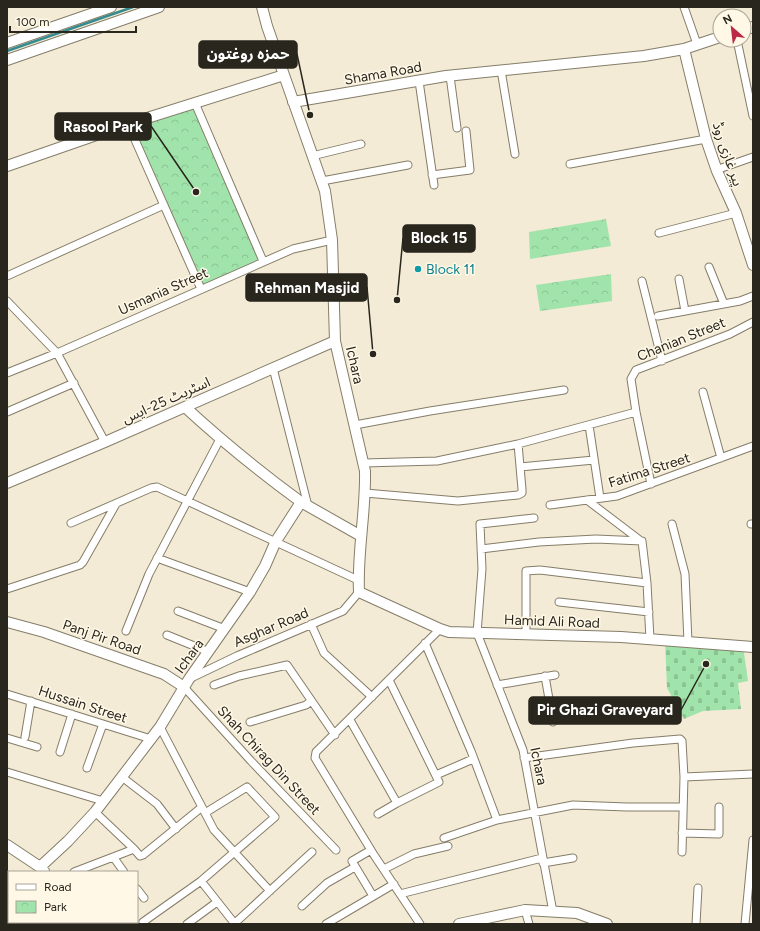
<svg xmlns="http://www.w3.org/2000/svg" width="760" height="931" font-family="Figtree,'Noto Sans Arabic',sans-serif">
<defs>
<pattern id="cemetery-stones" width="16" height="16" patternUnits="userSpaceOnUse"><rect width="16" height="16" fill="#a1e4ab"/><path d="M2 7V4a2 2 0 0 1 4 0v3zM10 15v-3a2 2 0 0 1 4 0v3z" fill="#8bc393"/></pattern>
<pattern id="park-crowns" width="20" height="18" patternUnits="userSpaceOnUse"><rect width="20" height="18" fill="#a1e4ab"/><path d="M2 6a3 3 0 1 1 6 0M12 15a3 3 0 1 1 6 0" fill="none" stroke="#8bc393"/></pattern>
</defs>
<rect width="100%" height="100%" fill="#f3ebd5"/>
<path fill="url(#cemetery-stones)" d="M665 640 743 646 748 681 738 683 741 709 703 711 684 719 667 688Z"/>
<path fill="url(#park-crowns)" d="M195 103 263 261 201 289 128 124Z
M606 219 611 246 530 259 529 232Z
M611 274 612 301 540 311 536 285Z"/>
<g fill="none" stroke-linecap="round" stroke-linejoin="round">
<path stroke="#348b92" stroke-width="2.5" d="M7 51 133 7"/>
<defs>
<path id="street" d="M684 7 697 44
M737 40 753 116
M501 70 515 154
M450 76 457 128
M419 81 434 185
M195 103 263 261
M128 124 201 289
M312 156 361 144
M570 164 706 139
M716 170 753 157
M432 175 470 170 466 131
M322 181 408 165
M659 233 736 213
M709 267 724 304
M7 276 164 205
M679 279 685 311
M642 281 662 361
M7 301 57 353 105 442
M658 316 740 301 753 296
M273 368 308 506
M7 373 57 353 293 249 332 240
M703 392 721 458
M7 412 74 383
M355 425 430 411 564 390
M589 425 600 498
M364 463 437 461 518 444 636 412
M520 467 594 460
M651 484 636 412 631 379 636 370 730 334 753 322
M365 493 458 501 518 495 522 493V489L518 444
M587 500 641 541
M550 505 617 496 753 446
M534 518 480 524 482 569 477 633 523 750 553 912
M71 523 151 488 157 487 358 580
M672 524 685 574 688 642
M751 524H753
M481 549 539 542 596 539 642 541 647 583
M157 558 250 592
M7 589 80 565 83 562 116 504
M559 602 649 612
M178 611 225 629
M311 624 324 653 372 697
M126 631 149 574 220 439
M526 634V571L540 570 647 583 650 639
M167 635 209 652
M425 643 471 751 497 820
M545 676 553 722
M191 678 237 656 343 611 359 592
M389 680 439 782 397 803
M214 685 239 676 287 665 335 735
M497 685 555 675
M184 687 251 761 336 850
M7 694 151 739
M350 720 397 803 378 814
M250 722 306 705 311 701
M160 727 214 830 270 891
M25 737 31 701
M7 738 37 747
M60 752 72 714
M524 758 633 743 680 739 682 741 684 777 682 852
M87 768 103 724
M7 772 103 801
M436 775 473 759
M122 777 157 804 176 829
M684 777 753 774
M95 812 134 849
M682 833 719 834V807
M444 838 497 820 573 805 627 807H683
M371 850 352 861 373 896
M114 858 124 872
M543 863 573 858
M384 869 414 854 448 846
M74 872 134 849 140 856 143 855 202 807
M201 881 235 924
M137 889 144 898
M400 894 542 858
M302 906 327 883 355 867
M525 910 529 924
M143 922 201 881 275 817 247 787 205 813
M235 923 312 852
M187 924 217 902
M326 924 394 884
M420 924 374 855 315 758 316 752 440 629
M696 924 698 888
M745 924 753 840"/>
<path id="secondary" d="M262 7 267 26 284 75 325 191 332 240 335 341 365 471C366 512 357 552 359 592L440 629 449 632 621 637 753 647
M744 30 753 27
M7 43 111 7
M684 49 706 139 717 171 736 213 753 265
M7 60 159 7
M293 102 446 76 644 56 684 49 720 37
M7 166 128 124 284 75
M185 407C223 442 260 472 301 502
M7 483 105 442 335 341
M7 622 44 632 164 674 184 687
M7 845 40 867 44 871
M40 867 68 841 95 812 160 727 189 679 250 592 265 566 276 541 301 502 361 536
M81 922 82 924
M459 924 525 910 577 913 607 924"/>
</defs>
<use href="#street" stroke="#857d69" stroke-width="9"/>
<use href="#secondary" stroke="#857d69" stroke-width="12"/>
<use href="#street" stroke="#fff" stroke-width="7"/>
<use href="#secondary" stroke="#fff" stroke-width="10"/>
</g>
<circle fill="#0f9aa8" stroke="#fff8e7" stroke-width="1.5" cx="418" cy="269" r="4"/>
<g text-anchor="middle" stroke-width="3" stroke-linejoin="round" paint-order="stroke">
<g font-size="14" fill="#29261e" stroke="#fff8e7">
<text transform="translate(383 73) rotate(-10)" y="5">Shama Road</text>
<text transform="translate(728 154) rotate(71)" y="5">پیر غازی روڈ</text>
<text transform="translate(163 291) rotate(-24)" y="5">Usmania Street</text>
<text transform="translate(681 339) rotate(-22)" y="5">Chanian Street</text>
<text transform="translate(355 365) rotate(77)" y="5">Ichara</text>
<text transform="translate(166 400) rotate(-24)" y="5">اسٹریٹ 25-ایس</text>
<text transform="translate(649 470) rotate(-18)" y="5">Fatima Street</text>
<text transform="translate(552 621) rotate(2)" y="5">Hamid Ali Road</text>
<text transform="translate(271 627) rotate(-23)" y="5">Asghar Road</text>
<text transform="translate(102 637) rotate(19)" y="5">Panj Pir Road</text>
<text transform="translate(189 656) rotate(-54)" y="5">Ichara</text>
<text transform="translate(83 704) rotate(18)" y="5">Hussain Street</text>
<text transform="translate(269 760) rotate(47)" y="5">Shah Chirag Din Street</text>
<text transform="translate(539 766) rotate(78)" y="5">Ichara</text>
</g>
<g font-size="14" fill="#0d838f" stroke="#fff8e7" text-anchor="start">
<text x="426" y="274">Block 11</text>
</g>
</g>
<path fill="none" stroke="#29261e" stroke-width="1.5" d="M310 115L297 54M196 192L151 126M397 300L403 238M373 354L367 287M706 664L681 710"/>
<g fill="#29261e" stroke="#fff8e7" stroke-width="1.5">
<circle cx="310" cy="115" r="4"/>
<circle cx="196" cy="192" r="4"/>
<circle cx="397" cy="300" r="4"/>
<circle cx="373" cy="354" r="4"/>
<circle cx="706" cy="664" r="4"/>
</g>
<g fill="#29261e" stroke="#29261e" stroke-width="1.5">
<rect x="199" y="41" width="98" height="27" rx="4"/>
<rect x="55" y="113" width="96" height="27" rx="4"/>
<rect x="403" y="225" width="72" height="27" rx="4"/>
<rect x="246" y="274" width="121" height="27" rx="4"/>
<rect x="529" y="697" width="152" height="27" rx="4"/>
</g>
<g font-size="15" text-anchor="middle" font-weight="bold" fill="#fff">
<text x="248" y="59">حمزه روغتون</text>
<text x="103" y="132">Rasool Park</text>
<text x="439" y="243">Block 15</text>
<text x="307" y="293">Rehman Masjid</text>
<text x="605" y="715">Pir Ghazi Graveyard</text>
</g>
<rect width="760" height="931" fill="none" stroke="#29261e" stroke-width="16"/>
<rect x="8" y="871" width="130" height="52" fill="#fff8e7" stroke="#a9a497"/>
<rect x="16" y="884" width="20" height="6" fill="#ffffff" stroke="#a9a497"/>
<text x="44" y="891" font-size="12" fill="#29261e">Road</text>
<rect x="16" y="901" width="20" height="12" fill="url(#park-crowns)" stroke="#a9a497"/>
<text x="44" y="911" font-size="12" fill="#29261e">Park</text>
<g transform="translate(732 28) rotate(332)"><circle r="19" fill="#fff8e7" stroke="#a9a497"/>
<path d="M0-3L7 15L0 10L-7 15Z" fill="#ba2946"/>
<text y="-6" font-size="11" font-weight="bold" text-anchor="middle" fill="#29261e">N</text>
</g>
<path d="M10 26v6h126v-6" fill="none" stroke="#29261e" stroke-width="2"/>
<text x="16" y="26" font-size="12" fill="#29261e" stroke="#fff8e7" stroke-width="3" paint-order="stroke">100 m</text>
</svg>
